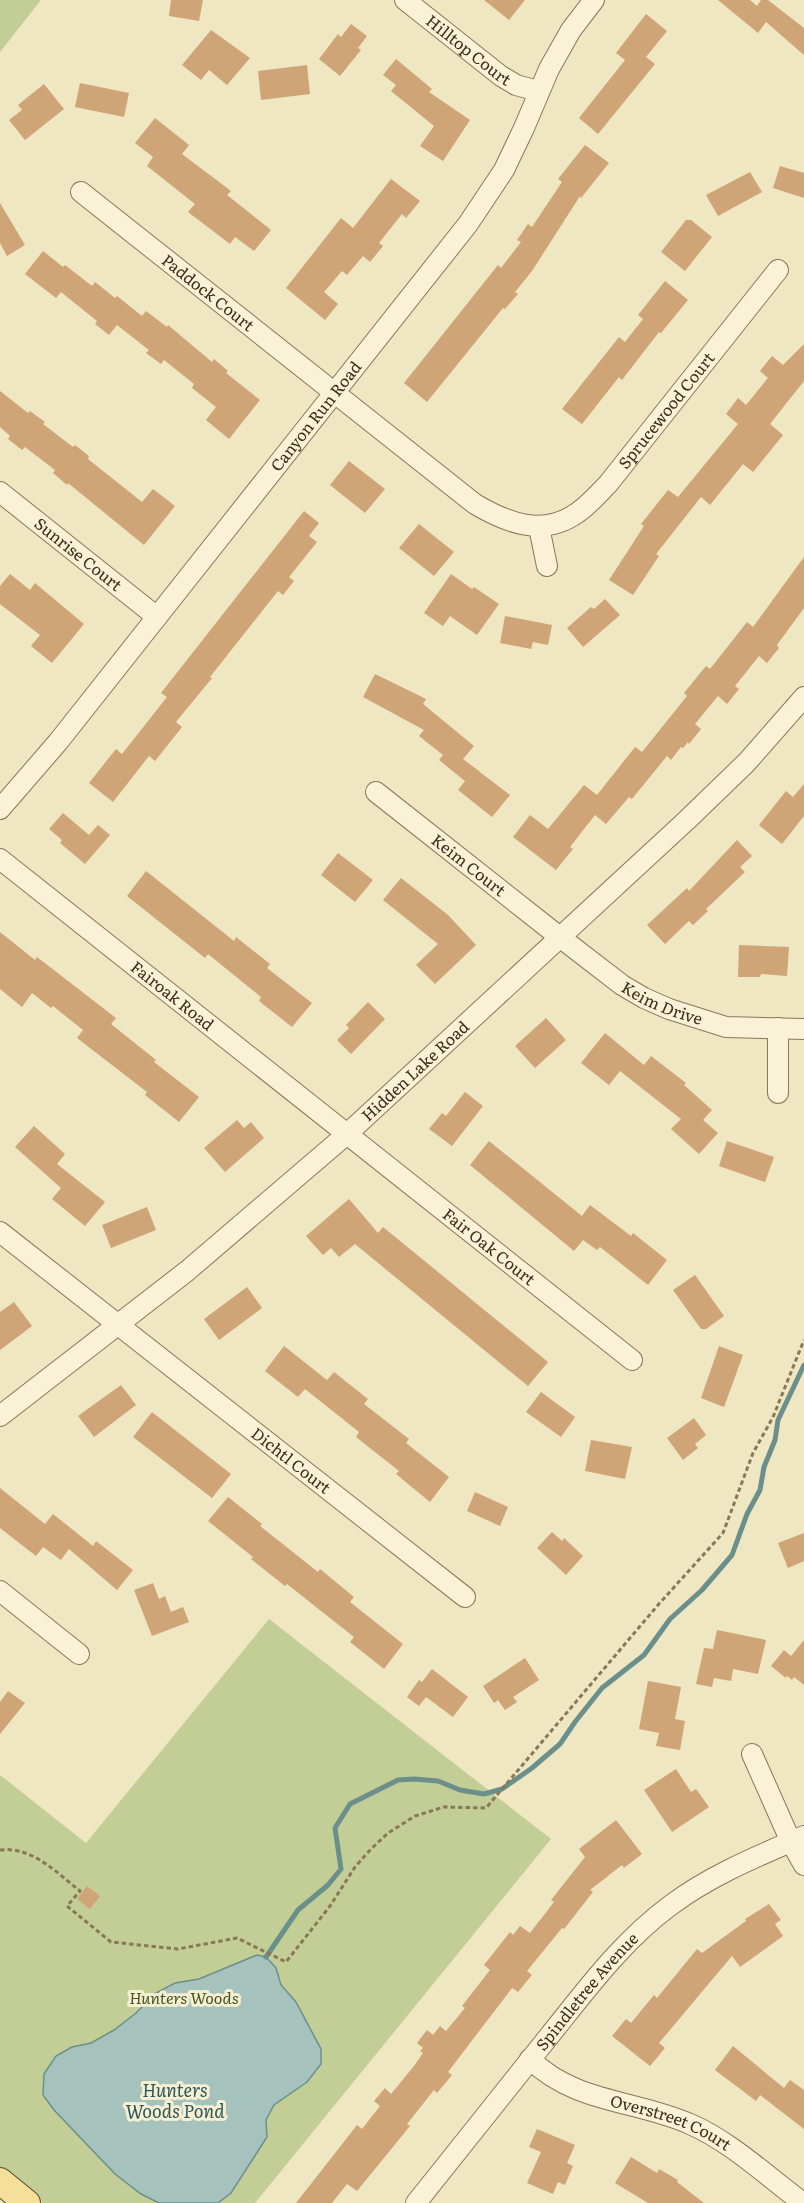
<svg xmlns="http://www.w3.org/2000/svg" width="804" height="2203" font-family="Literata,serif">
<rect width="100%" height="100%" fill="#efe6c2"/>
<path fill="#c2ce96" d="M0 0H41L0 52Z
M269 1619 551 1839 255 2203H43L0 2168V1775L86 1843Z"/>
<path fill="#a5c2bc" stroke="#6b908b" stroke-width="1.5" d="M257 1955 266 1957 276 1968 281 1985 296 2002 321 2049V2064L307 2082 274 2105 266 2120 267 2137 231 2193 218 2203H159L141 2194 115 2174 54 2110 43 2095 44 2074 56 2056 72 2047 91 2043 114 2030 136 2013 156 1993 175 1983 199 1979Z"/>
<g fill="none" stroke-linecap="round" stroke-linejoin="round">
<path stroke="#6b908b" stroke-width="5" d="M266 1957 298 1910 328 1885 341 1869 335 1828 350 1804 398 1780 414 1779 438 1781 460 1790 484 1794 502 1789 532 1768 560 1744 575 1722 602 1688 644 1655 670 1619 702 1590 732 1555 747 1514 760 1490 764 1467 775 1440 778 1420 804 1365"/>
</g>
<path fill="#cfa477" d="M171 0H203L199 21 169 16Z
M484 0H525L509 20Z
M718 0H750L757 6 761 0H768L804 28V55L766 22 758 33Z
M646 14 667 31 646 57 655 64 598 134 579 118 625 60 616 53Z
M351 24 367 36 358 48 361 50 340 76 319 59 338 34 341 37Z
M211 30 250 58 227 85 209 70 201 80 182 65Z
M396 59 432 89 429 92 470 120 443 161 420 146 434 126 391 91 396 85 383 75Z
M307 65 310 94 261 100 258 71Z
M80 83 129 93 124 117 75 107Z
M44 84 64 109 25 140 9 120 22 110 18 105Z
M155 118 189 145 182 154 231 191 227 195 271 230 254 251 235 237 230 244 188 212 195 204 147 166 153 157 135 143Z
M585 145 609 163 581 198 580 196 532 271 515 292 518 294 505 309 503 308 427 402 404 383 498 265 501 268 521 242 517 240 528 224 532 227 562 182 558 179Z
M780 166 804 173V198L773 188Z
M750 172 762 192 718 216 706 195Z
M391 179 420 201 406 218 402 214 379 243 383 246 370 262 363 256 347 275 342 271 324 292 338 304 325 320 286 288 341 218 353 228Z
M0 203 25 245 7 256 0 243Z
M686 220H691L712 237 685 271 661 252Z
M43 251 63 267 65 265 92 286 95 282 115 298 117 296 142 316 146 311 167 327 168 325 212 362 214 359 228 371 226 373 260 400 229 439 206 420 216 407 192 388 194 384 164 360 161 364 146 353 149 350 117 325 109 335 95 324 97 321 61 292 56 298 25 274Z
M665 281 688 300 661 333 659 332 622 380 619 377 582 424 562 409 619 337 625 342 643 319 638 315Z
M804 344V381L770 424 783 435 753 472 743 464 710 505 701 497 656 554 659 556 633 595 609 580 644 526 641 524 668 490 678 497 738 424 726 414 738 398 746 405 768 378 760 371 772 356 783 365Z
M0 391 28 413 30 411 45 422 43 424 73 447 75 445 89 456 88 459 142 502 153 489 175 506 144 545 68 483 67 485 53 473 55 470 25 447 22 450 8 439 10 436 0 427Z
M349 461 385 489 365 513 330 485Z
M304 511 319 523 309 536 317 542 289 577 294 581 283 595 278 591 210 677 212 678 176 722 182 727 155 761 149 756 113 802 89 783 116 749 122 754 167 697 161 693Z
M419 524 454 552 434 576 399 548Z
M804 557V608L777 645 779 648 767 663 759 656 735 686 739 689 727 704 718 696 695 724 701 729 689 744 688 742 683 748 681 747 671 760 667 756 632 799 629 797 606 824 595 815 570 847 573 849 556 870 513 837 530 815 548 829 584 785 597 795 635 747 642 752 687 696 684 693 706 666 710 669 747 622 753 627Z
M10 574 30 590 35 583 84 624 52 663 31 646 40 635 0 604V586Z
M451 574 472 589 474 587 499 604 477 635 450 616 443 626 424 613Z
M605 599 620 615 583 647 567 628 591 607 594 609Z
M505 616 552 625 548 645 533 642 531 649 500 643Z
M375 674 426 699 423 704 474 746 463 759 510 795 492 817 458 790 465 781 439 760 443 755 419 736 424 730 363 697Z
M804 784V816L782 844 759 825 786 791 793 797Z
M63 813 89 835 98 825 110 835 85 864 60 843 62 840 49 829Z
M737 840 752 856 740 867 745 872 706 909 708 911 693 925 689 921 665 944 647 925 687 888 689 891Z
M338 853 373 880 355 902 321 875Z
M146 871 234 941 236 937 270 964 267 968 312 1003 292 1027 259 1001 261 997 208 954 205 958 127 896Z
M401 878 448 915 476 945 435 984 416 965 438 944 383 900Z
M0 932 35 960 37 957 116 1018 111 1024 156 1060 154 1062 199 1097 179 1122 145 1095 147 1092 77 1038 83 1030 53 1006 51 1008 32 993 22 1007 0 989Z
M739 945 789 947 787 976 761 974 760 977H738Z
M368 1002 385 1019 351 1054 337 1040 349 1028 346 1025Z
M546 1018 566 1040 535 1068 515 1046Z
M605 1033 644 1065 651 1056 686 1083 684 1085 712 1110 703 1120 718 1133 699 1154 671 1129 681 1119 620 1071 609 1085 581 1063Z
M465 1092 483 1106 452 1146 429 1129 442 1113 446 1116Z
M237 1120 244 1128 251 1122 264 1138 225 1172 204 1148Z
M34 1126 65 1154 57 1164 105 1202 85 1226 52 1199 61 1188 15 1147Z
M489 1141 582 1216 590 1205 631 1236 633 1233 667 1260 648 1285 600 1247 597 1250 583 1240 574 1251 470 1165Z
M727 1141 774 1157 765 1182 719 1166Z
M349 1199 378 1233 383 1227 548 1362 528 1386 355 1244 339 1257 331 1248 323 1255 306 1236Z
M147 1207 156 1230 111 1248 102 1225Z
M695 1275 724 1316 706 1329H701L673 1290Z
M247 1287 262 1308 219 1340 204 1319Z
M14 1302 32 1326 0 1350V1312Z
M284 1346 327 1380 334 1372 368 1399 364 1404 409 1439 406 1443 449 1477 430 1502 396 1474 399 1471 356 1437 359 1432 305 1389 298 1397 265 1371Z
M719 1346 743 1355 724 1407 701 1398Z
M121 1385 136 1405 94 1437 78 1416Z
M541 1392 575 1417 561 1437 526 1412Z
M152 1412 231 1474 212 1498 133 1437Z
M694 1418 706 1435 695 1444 698 1448 683 1460 667 1438Z
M591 1440 632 1447 625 1479 585 1471Z
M0 1488 45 1524 53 1514 93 1546 96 1541 133 1570 117 1590 69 1549 61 1560 43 1547 36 1556 0 1528Z
M475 1492 508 1507 500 1526 467 1511Z
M228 1497 262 1524 260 1526 318 1572 320 1569 354 1597 350 1602 403 1644 384 1669 350 1642 354 1637 287 1584 285 1586 251 1559 253 1557 208 1521Z
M552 1532 562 1541 564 1538 583 1556 566 1575 537 1548Z
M804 1533V1561L788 1568 778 1543Z
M153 1583 159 1599 165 1596 171 1612 183 1607 189 1622 152 1636 134 1590Z
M717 1630 766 1640 758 1674 733 1669 731 1681 714 1678 712 1687 696 1684 704 1648 713 1649Z
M804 1640V1685L794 1677 792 1680 787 1676 786 1678 771 1666 784 1650 791 1656Z
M525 1658 539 1680 513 1697 517 1702 505 1710 498 1700 494 1703 483 1686Z
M432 1669 468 1697 453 1717 426 1697 419 1706 407 1697 419 1680 422 1682Z
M648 1681 681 1687 675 1719 685 1721 680 1750 656 1746 659 1733 639 1729Z
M8 1691 25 1703 0 1734V1702Z
M676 1769 691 1792 696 1789 709 1807 672 1832 644 1790Z
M616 1820 642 1854 624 1868 622 1865 590 1890 593 1892 564 1929 562 1928 527 1971 532 1975 518 1992 512 1988 448 2072 452 2075 437 2093 434 2090 407 2124 410 2126 357 2191 347 2184 332 2203H296L357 2125 362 2129 380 2106 374 2101 385 2088 391 2094 414 2066 423 2053 420 2051 423 2048 417 2043 427 2030 433 2035 440 2026 446 2031 465 2008 462 2006 490 1970 484 1965 510 1932 513 1935 520 1926 530 1933 554 1902 551 1900 585 1857 579 1849Z
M87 1886 100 1896 90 1909 77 1899Z
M769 1904 781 1920 775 1924 783 1936 740 1967 732 1956 659 2043 665 2048 650 2066 612 2036 626 2019 631 2023 654 1995 657 1998 697 1949 702 1953 746 1921 745 1919Z
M733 2046 784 2088 790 2080 804 2090V2129L760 2095 756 2101 715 2070Z
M537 2129 575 2145 567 2163 573 2166 565 2185 558 2182 553 2194 527 2183 541 2152 529 2147Z
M631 2157 657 2173 659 2169 678 2180 677 2182 704 2203H648L615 2183Z"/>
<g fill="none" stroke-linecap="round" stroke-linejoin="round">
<defs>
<g id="minor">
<path id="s1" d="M405 0 501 76 516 85 538 91"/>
<path id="s2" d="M81 192 475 504C507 523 543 537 577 513 589 505 598 494 608 484L778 270"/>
<path id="s3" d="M0 492 157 617"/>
<path d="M539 527 547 566"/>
<path id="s4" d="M376 792 561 938 622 985 644 998 669 1009 726 1027 804 1029"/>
<path id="s5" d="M0 809 58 742 468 224 504 170 524 128 549 69 571 30 594 0"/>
<path id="s6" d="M0 859 632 1360"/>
<path d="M778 1028V1093"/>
<path id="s7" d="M0 1232 465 1597"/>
<path id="s8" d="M0 1416 187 1271 347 1134 687 820 747 762 804 697"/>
<path d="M0 1591 79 1654"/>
<path d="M752 1754 791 1842 804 1865"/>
<path id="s9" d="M530 2059C574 2103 636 2100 690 2124 730 2141 768 2177 803 2203"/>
<path id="s10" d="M416 2203C461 2147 505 2091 550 2035 587 1989 622 1941 671 1905 711 1875 758 1856 804 1836"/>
</g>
<path id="major" d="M0 2181 27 2203"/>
</defs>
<use href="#minor" stroke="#8a7759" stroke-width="22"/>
<use href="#major" stroke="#57452d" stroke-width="28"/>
<path stroke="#8a7759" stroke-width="3" stroke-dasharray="4.5 3" stroke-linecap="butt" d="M0 1850C32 1846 57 1873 80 1891L67 1906 111 1942 178 1949 237 1938 286 1962 330 1906 355 1867 371 1849 388 1833 415 1816 444 1807 486 1808 658 1605 723 1533 753 1453 773 1417 804 1340"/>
<use href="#minor" stroke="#faf2d6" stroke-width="20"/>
<use href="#major" stroke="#f4e099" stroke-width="26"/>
</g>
<g text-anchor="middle" stroke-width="6" stroke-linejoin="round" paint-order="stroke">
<g font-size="16" fill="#392d1d" stroke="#f6efd2">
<text dy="6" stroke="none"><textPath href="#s1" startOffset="81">Hilltop Court</textPath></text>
<text dy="6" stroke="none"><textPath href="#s2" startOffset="162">Paddock Court</textPath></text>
<text dy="6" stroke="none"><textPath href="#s2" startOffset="748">Sprucewood Court</textPath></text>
<text dy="6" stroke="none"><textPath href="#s5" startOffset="504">Canyon Run Road</textPath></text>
<text dy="6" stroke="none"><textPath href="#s3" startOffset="100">Sunrise Court</textPath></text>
<text dy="6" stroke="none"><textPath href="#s4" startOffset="118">Keim Court</textPath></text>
<text dy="6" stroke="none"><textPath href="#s6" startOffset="220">Fairoak Road</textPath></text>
<text dy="6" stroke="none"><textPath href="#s4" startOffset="357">Keim Drive</textPath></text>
<text dy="6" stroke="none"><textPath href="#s8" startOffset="540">Hidden Lake Road</textPath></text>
<text dy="6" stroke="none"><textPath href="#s6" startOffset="624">Fair Oak Court</textPath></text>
<text dy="6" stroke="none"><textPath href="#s7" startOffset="370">Dichtl Court</textPath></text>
<text dy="6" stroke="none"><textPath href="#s10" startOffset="272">Spindletree Avenue</textPath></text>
<text dy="6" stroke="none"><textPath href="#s9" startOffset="156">Overstreet Court</textPath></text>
</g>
<g font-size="16" font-style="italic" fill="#445623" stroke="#f6efd2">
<text x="184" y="2004">Hunters Woods</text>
</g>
<g font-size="18" font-style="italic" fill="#2c5859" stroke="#f6efd2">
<text x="175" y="2097">Hunters<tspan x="175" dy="21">Woods Pond</tspan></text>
</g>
</g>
</svg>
